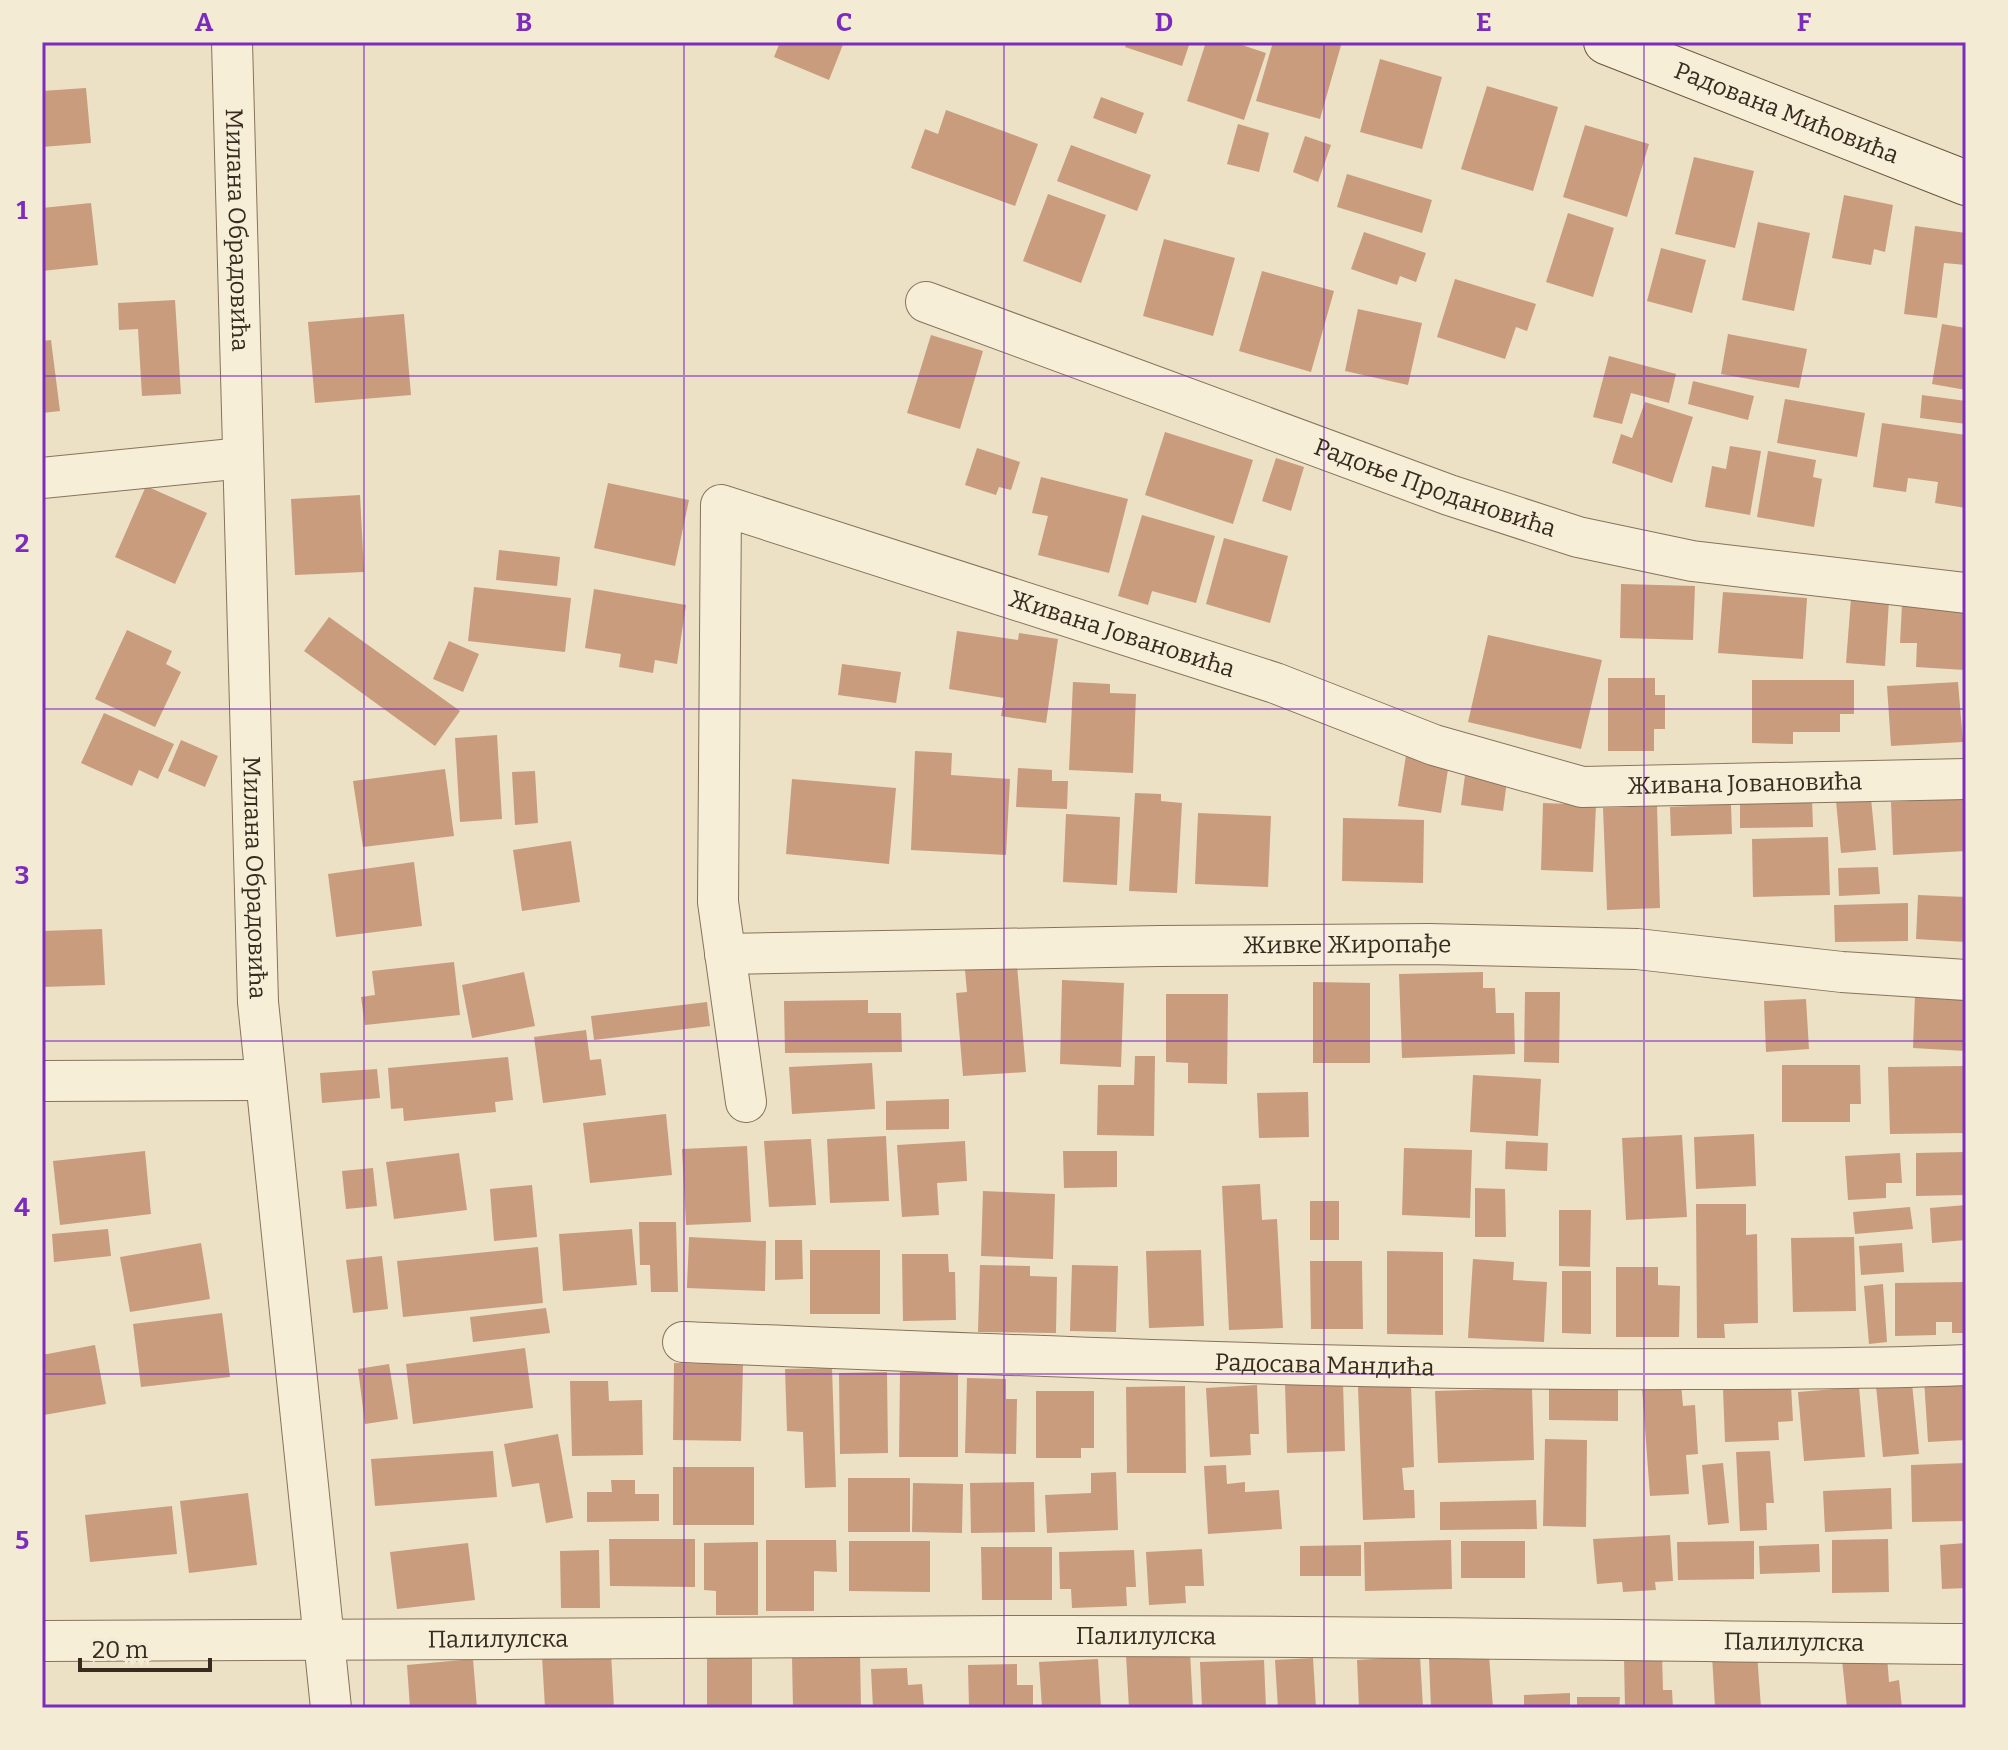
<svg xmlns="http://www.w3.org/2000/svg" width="2008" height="1750" font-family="Bitter,serif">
<rect width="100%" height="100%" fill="#ece1c5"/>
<path fill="#c99c7d" d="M780 42H844L829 80 774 57Z
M1127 42H1190L1182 66 1125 47Z
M1206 42H1233L1266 53 1244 120 1187 101Z
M1273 42H1342L1320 119 1256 101Z
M1380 59 1442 77 1422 149 1360 132Z
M1487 86 1558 107 1533 191 1461 169Z
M86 88 91 143 42 147V91Z
M1101 97 1144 113 1136 134 1093 118Z
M946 110 1038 144 1015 206 911 168 925 129 938 134Z
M1238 124 1269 133 1259 172 1227 164Z
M1585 125 1649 144 1627 217 1563 197Z
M1305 136 1331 145 1318 182 1293 172Z
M1071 145 1151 175 1137 211 1057 181Z
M1694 157 1754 171 1735 248 1675 234Z
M1347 174 1432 200 1422 233 1337 207Z
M1048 194 1106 215 1081 283 1023 261Z
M1844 195 1893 205 1885 252 1874 249 1871 265 1832 258Z
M91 203 98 265 42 271V208Z
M1568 213 1614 228 1593 297 1546 282Z
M1758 222 1810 233 1794 311 1742 300Z
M1915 226 1966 233V265L1944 263 1937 318 1904 314Z
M1364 232 1426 253 1416 282 1400 276 1397 285 1351 269Z
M1164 239 1235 258 1213 336 1143 316Z
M1661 248 1706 260 1692 313 1647 301Z
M1262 271 1334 291 1311 372 1239 351Z
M1455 279 1536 304 1527 331 1516 327 1505 359 1437 337Z
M175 300 181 394 142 396 138 329 119 330 118 303Z
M1358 309 1422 323 1408 385 1345 371Z
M404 314 411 395 315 403 308 322Z
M1942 324 1966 328V390L1932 384Z
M1728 334 1807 349 1799 388 1721 374Z
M931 335 983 351 960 429 907 413Z
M51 340 60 411 42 413V341Z
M1609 356 1676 374 1669 403 1631 393 1622 424 1593 417Z
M1693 381 1754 396 1748 420 1688 404Z
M1922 395 1966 401V424L1920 418Z
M1785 399 1865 413 1857 457 1777 443Z
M1645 402 1693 417 1672 483 1612 463 1621 434 1632 438Z
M1882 423 1966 435V508L1935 503 1938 482 1908 478 1906 492 1873 487Z
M1165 432 1253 460 1233 524 1145 495Z
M1730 446 1761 451 1750 515 1705 507 1712 466 1726 469Z
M977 448 1020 462 1011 490 999 487 996 495 965 485Z
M1768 451 1816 460 1813 477 1822 479 1814 527 1757 517Z
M1276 458 1304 467 1291 511 1262 501Z
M1041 477 1128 499 1109 573 1038 555 1048 516 1032 513Z
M608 483 689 500 675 566 594 548Z
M146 486 207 513 175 584 115 557Z
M360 495 364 572 295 575 291 499Z
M1142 515 1215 536 1196 603 1152 591 1148 605 1118 596Z
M1224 538 1288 556 1270 623 1206 604Z
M499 550 560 557 557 586 496 580Z
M1621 584 1695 586 1693 640 1620 638Z
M474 587 571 598 565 652 468 641Z
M594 589 686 605 677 664 655 660 653 673 619 667 621 654 585 648Z
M1723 592 1807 598 1803 659 1718 653Z
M1851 598 1889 600 1885 666 1846 663Z
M1902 604 1966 607 1965 670 1916 667 1917 643H1900Z
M329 617 460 711 435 746 304 651Z
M127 630 172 651 166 664 181 672 155 727 95 699Z
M957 631 1018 640 1019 633 1058 639 1046 723 1001 716 1004 698 949 689Z
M1488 635 1602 660 1581 749 1468 722Z
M449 641 479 654 463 692 433 679Z
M842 664 901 672 896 703 838 695Z
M1608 678H1655V695H1665V729H1654V751H1608Z
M1752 680H1854V714H1840V732H1793V744L1752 743Z
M1073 682 1110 684V693L1136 694 1133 773 1069 770Z
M1958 682 1963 742 1891 746 1887 686Z
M104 713 174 744 158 779 139 770 132 786 81 763Z
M497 735 502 819 460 822 455 738Z
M181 740 218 756 205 787 168 771Z
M1407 749 1450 757 1441 813 1398 806Z
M915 751 952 753 951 775 1010 779 1006 855 911 850Z
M1018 768 1052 770V781H1068L1067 809 1016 807Z
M445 769 454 836 363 847 353 781Z
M535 771 538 823 515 825 512 772Z
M1465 775 1507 781 1503 811 1461 805Z
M792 779 896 788 889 864 786 854Z
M1135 793 1161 794V801L1182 803 1177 893 1129 891Z
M1812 798 1813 827 1740 828V799Z
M1871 798 1876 850 1841 853 1836 801Z
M1966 798V851L1893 855 1891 802Z
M1543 803 1596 805 1593 872 1541 870Z
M1731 804 1732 834 1671 836 1670 807Z
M1657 806 1660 908 1607 910 1603 808Z
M1198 813 1271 816 1268 887 1195 884Z
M1066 814 1120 817 1117 885 1063 882Z
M1343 818 1424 820 1423 883 1342 881Z
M1828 837 1830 895 1753 897 1752 839Z
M571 841 580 902 522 911 513 850Z
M414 862 422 926 336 937 328 874Z
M1878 867 1880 894 1839 896 1838 868Z
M1918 895 1966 897V942L1916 939Z
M1908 903V941L1835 942 1834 905Z
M102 929 105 985 42 987V931Z
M454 962 460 1015 365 1025 361 997 375 995 372 971Z
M1017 965 1026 1072 963 1076 956 993 967 992 965 970Z
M524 972 535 1026 472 1038 462 985Z
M1483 972V988H1495L1496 1013H1514L1515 1054 1402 1058 1399 974Z
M1062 980 1124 983 1121 1067 1060 1064Z
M1313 982 1370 983V1063H1313Z
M1525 992H1560L1559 1063 1524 1062Z
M1166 994H1228L1227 1084 1188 1083V1063L1166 1062Z
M1915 996 1966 998V1051L1913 1048Z
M1806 999 1809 1049 1766 1052 1764 1001Z
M868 1000V1013H901L902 1052 785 1053 784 1001Z
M707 1002 710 1026 594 1040 591 1016Z
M586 1030 590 1060 601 1059 606 1095 543 1103 534 1037Z
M1135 1056H1155L1154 1136 1097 1135 1098 1085H1134Z
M508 1057 513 1100 495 1102 496 1112 404 1121 403 1108 391 1109 388 1068Z
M872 1063 875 1109 792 1114 789 1067Z
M1782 1065H1860L1861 1104H1850V1122H1782Z
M1966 1066V1133L1890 1134 1888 1067Z
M377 1069 380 1098 322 1103 320 1073Z
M1473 1075 1541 1079 1538 1136 1470 1132Z
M1308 1092 1309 1137 1259 1138 1257 1093Z
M949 1099V1129L886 1130V1101Z
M666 1114 672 1175 590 1183 583 1123Z
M1754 1134 1756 1186 1696 1189 1694 1137Z
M1682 1135 1687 1217 1626 1220 1622 1138Z
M886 1136 889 1201 830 1203 827 1139Z
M811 1139 816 1205 769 1207 764 1141Z
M965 1141 967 1181 937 1183 939 1215 902 1217 897 1145Z
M1506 1141 1548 1143 1547 1171 1505 1169Z
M747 1146 751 1222 686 1225 682 1149Z
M1404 1148 1472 1150 1470 1218 1402 1215Z
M145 1151 151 1214 60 1225 53 1161Z
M1063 1151H1117V1187L1064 1188Z
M1966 1152V1195L1916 1196V1153Z
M459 1153 467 1210 394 1219 386 1162Z
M1900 1153 1902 1183H1886V1198L1848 1200 1845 1156Z
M373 1168 377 1206 346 1209 342 1171Z
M1260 1184 1262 1220 1277 1219 1283 1328 1229 1330 1222 1186Z
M532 1185 537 1237 494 1241 490 1189Z
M1475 1188 1505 1189 1506 1237H1475Z
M983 1191 1055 1194 1053 1259 981 1256Z
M1310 1201H1339V1240H1310Z
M1696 1204H1746V1235L1757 1234 1758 1323 1724 1324 1725 1338H1697Z
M1966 1205V1240L1932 1243 1930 1208Z
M1910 1207 1913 1229 1855 1234 1853 1212Z
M1559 1210H1591L1590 1267 1559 1266Z
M639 1222H676L678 1292H651L650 1265H640Z
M108 1229 111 1256 54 1262 52 1234Z
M632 1229 637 1285 563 1291 559 1234Z
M689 1237 766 1241 765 1291 687 1288Z
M1854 1237 1856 1311 1793 1312 1791 1238Z
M775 1240H802L803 1279 775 1280Z
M201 1243 210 1299 130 1312 120 1257Z
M1902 1243 1904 1272 1861 1275 1859 1246Z
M538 1247 543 1303 403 1317 397 1261Z
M810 1250H880V1314H810Z
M1201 1250 1204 1326 1149 1328 1146 1251Z
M1387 1251 1443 1252V1335L1387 1334Z
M902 1254H948L949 1272H955L956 1320 903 1321Z
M382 1256 388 1309 353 1313 346 1260Z
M1473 1259 1514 1262 1513 1280 1547 1282 1544 1342 1468 1338Z
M1310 1261H1362L1363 1329H1311Z
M980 1265 1030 1266V1276L1057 1277 1056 1333 978 1332Z
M1072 1265 1118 1266 1116 1332 1070 1331Z
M1616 1267H1658V1285L1680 1286 1679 1337H1616Z
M1562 1271H1591V1334L1562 1333Z
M1966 1282V1333H1952V1322H1936V1335L1895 1336V1283Z
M1883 1284 1887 1342 1869 1344 1864 1286Z
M546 1308 550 1333 473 1342 470 1317Z
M222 1313 230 1377 141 1387 133 1324Z
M95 1345 106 1404 44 1415 42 1355Z
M525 1348 533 1408 413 1424 406 1364Z
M674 1363 743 1364 741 1441 673 1440Z
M389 1364 398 1419 365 1424 358 1369Z
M832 1368 836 1487 805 1488 803 1432 787 1431 785 1369Z
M887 1372 888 1453 840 1454 839 1373Z
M900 1372H958V1457H899Z
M1966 1377V1440L1928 1442 1924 1379Z
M967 1378 1006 1379V1399H1017L1016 1454 965 1453Z
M570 1381H608L609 1401 642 1400 643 1455 572 1456Z
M1343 1382 1345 1451 1287 1453 1285 1384Z
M1912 1383 1919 1454 1883 1457 1876 1386Z
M1681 1384 1683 1406 1695 1405 1698 1454 1686 1455 1689 1494 1650 1496 1642 1387Z
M1257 1385 1259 1434H1250L1251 1455 1210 1457 1206 1388Z
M1411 1385 1414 1467 1402 1468 1404 1490H1414L1415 1518 1363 1520 1358 1387Z
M1791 1385 1793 1421 1778 1422 1779 1440 1725 1442 1723 1388Z
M1185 1386 1186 1473H1127L1126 1387Z
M1859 1387 1865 1457 1804 1461 1798 1392Z
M1532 1388 1534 1460 1438 1463 1435 1391Z
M1549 1389H1618V1421L1549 1420Z
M1036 1391H1094V1448H1081V1458H1036Z
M558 1434 573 1518 546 1523 539 1483 512 1487 504 1444Z
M1545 1439 1587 1440 1586 1527 1543 1526Z
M493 1451 497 1497 375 1506 371 1459Z
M1770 1451 1774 1503H1766L1767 1530 1740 1531 1736 1452Z
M1723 1463 1729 1523 1708 1525 1702 1465Z
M1966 1463V1521L1912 1522 1911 1465Z
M1226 1465 1227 1484 1245 1482V1492L1279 1490 1282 1529 1208 1534 1204 1466Z
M673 1467H754V1525H673Z
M1116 1472 1118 1530 1047 1533 1045 1495 1091 1493V1473Z
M848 1478H910V1532H848Z
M611 1480H635V1494H659V1521L587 1522V1492H612Z
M1034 1482 1035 1532 971 1533 970 1483Z
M913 1483 963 1484 962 1533 912 1532Z
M1891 1488 1892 1529 1825 1532 1823 1491Z
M248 1493 257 1565 189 1573 180 1501Z
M1536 1500 1537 1529 1440 1530V1502Z
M172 1506 177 1554 90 1562 85 1515Z
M1670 1535 1673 1581 1655 1582 1656 1590 1623 1592 1622 1582 1597 1584 1593 1539Z
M609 1539H695V1587L610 1586Z
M1888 1539 1889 1592 1832 1593V1540Z
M766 1540H836L837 1572 814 1571V1611H766Z
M1451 1540 1452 1589 1365 1591 1364 1542Z
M849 1541H930V1592L849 1591Z
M1461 1541H1525V1578H1461Z
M1754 1541V1579L1678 1580 1677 1542Z
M758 1542V1615H716V1591L704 1590V1543Z
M468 1543 475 1600 397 1609 390 1552Z
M1966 1543V1588L1942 1589 1940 1545Z
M1819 1544 1820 1572 1760 1574 1759 1546Z
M1361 1545V1576H1300V1546Z
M981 1547H1052V1600H982Z
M1202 1549 1204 1586H1185L1186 1603 1149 1605 1146 1552Z
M599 1550 600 1608H561L560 1551Z
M1134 1550 1136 1587H1126L1127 1606 1072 1608 1071 1589H1060L1059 1552Z
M1190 1652 1193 1708H1129L1126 1655Z
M611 1653 614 1708H545L542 1656Z
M1757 1653 1761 1708H1715L1712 1655Z
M860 1654 861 1708H793L792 1656Z
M1489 1655 1493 1708H1431L1429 1658Z
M1662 1655 1663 1690H1672L1673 1708H1625L1624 1656Z
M1420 1656 1423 1708H1359L1357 1660Z
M1887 1656 1889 1682 1899 1680 1902 1708H1847L1842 1660Z
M752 1657V1708H707V1658Z
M1313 1658 1316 1708H1278L1275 1660Z
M473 1659 477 1708H410L407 1665Z
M1098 1659 1101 1708H1042L1039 1662Z
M1264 1660 1266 1708H1202L1200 1662Z
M1017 1664V1685H1033V1708H969L968 1665Z
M907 1668 908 1685 922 1684 924 1708H873L871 1669Z
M1570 1693V1708H1524V1695Z
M1577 1697H1620L1619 1708H1577Z"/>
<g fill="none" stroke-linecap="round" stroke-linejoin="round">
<defs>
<g id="street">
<path id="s1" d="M232 42 258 1002 331 1708"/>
<path id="s2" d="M926 302 1449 495 1578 537 1692 561 1966 593"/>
<path d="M42 478 243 458"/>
<path id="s3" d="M725 954 1159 946 1428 944 1637 949 1842 972 1966 980"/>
<path d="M42 1081 265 1080"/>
<path id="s4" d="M746 1102 718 902 721 505 1275 683 1434 745 1582 787 1966 779"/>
<path id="s5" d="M683 1342C1018 1355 1353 1371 1689 1369 1781 1369 1874 1369 1966 1365"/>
<path id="s6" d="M42 1641C364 1641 687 1637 1009 1636 1328 1635 1647 1641 1966 1644"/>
</g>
<g id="secondary">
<path id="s7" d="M1606 42 1966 183"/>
</g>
</defs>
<use href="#street" stroke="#87735c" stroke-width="42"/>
<use href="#secondary" stroke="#69543f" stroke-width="46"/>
<use href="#street" stroke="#f7eed8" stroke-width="40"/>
<use href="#secondary" stroke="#f7eed8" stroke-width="44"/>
</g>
<path fill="none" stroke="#7b2cbf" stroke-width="2" stroke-opacity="0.55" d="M364 42V1708M684 42V1708M1004 42V1708M1324 42V1708M1644 42V1708M42 376H1966M42 709H1966M42 1041H1966M42 1374H1966"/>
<g text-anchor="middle" stroke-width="7" stroke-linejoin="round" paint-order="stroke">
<g font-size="24" fill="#372b1f" stroke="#f4ebd5">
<text dy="8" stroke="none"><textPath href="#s7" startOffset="194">Радована Мићовића</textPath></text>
<text dy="8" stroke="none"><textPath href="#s1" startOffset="188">Милана Обрадовића</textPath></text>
<text dy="8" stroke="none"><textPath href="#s2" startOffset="542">Радоње Продановића</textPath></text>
<text dy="8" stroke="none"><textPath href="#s4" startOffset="1020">Живана Јовановића</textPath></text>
<text dy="8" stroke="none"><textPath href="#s4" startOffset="1668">Живана Јовановића</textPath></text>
<text dy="8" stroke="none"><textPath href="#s1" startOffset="836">Милана Обрадовића</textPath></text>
<text dy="8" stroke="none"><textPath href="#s3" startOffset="622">Живке Жиропађе</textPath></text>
<text dy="8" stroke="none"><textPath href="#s5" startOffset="642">Радосава Мандића</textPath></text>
<text dy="8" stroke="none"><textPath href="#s6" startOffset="1104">Палилулска</textPath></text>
<text dy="8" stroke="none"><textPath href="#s6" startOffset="456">Палилулска</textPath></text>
<text dy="8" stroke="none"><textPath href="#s6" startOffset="1752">Палилулска</textPath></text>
</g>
</g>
<rect width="2008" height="1750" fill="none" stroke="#f4ebd5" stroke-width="88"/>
<path d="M80 1658v12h130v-12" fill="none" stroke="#372b1f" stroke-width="4"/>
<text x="92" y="1658" font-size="24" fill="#372b1f" stroke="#f4ebd5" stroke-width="6" paint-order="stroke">20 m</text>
<rect x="44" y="44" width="1920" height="1662" fill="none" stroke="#7b2cbf" stroke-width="3"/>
<g font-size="26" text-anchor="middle" font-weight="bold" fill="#7b2cbf">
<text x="204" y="31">A</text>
<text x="524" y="31">B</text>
<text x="844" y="31">C</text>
<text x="1164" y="31">D</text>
<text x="1484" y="31">E</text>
<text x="1804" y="31">F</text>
<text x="22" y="219">1</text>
<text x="22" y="552">2</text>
<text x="22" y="884">3</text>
<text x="22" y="1216">4</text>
<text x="22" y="1549">5</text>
</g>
</svg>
